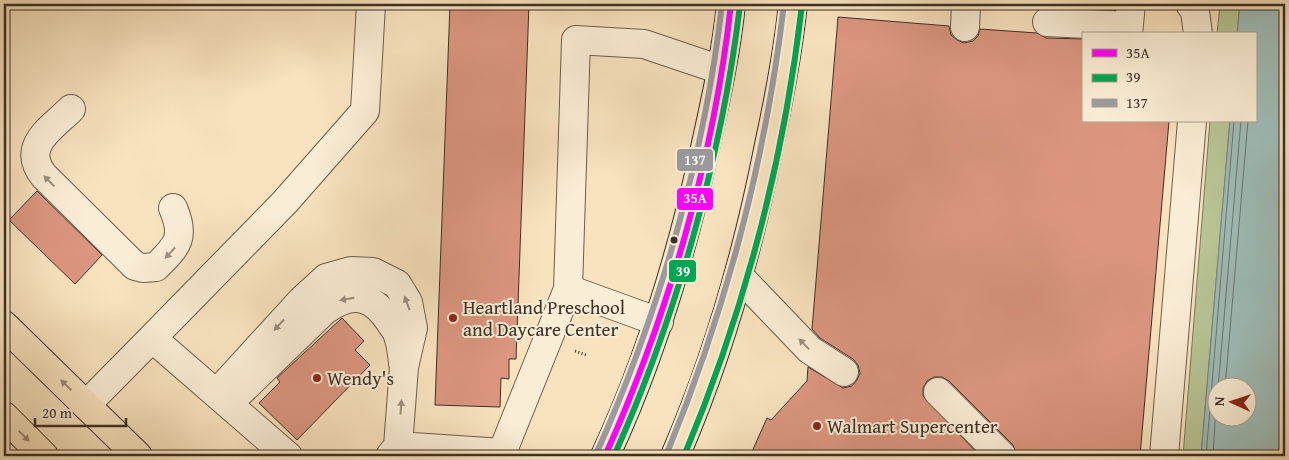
<svg xmlns="http://www.w3.org/2000/svg" width="1289" height="460" font-family="'Gentium Book Plus',serif">
<rect width="100%" height="100%" fill="#f8e3be"/>
<filter id="stains"><feTurbulence type="fractalNoise" baseFrequency=".004" numOctaves="4"/><feColorMatrix values="0 0 0 0 .2 0 0 0 0 .09 0 0 0 0 .02 0 0 0 .5 -.17"/></filter>
<radialGradient id="worn" r=".72"><stop offset=".6" stop-color="#630" stop-opacity="0"/><stop offset="1" stop-color="#630" stop-opacity=".3"/></radialGradient>
<path fill="#b8c596" stroke="#7a7a5e" d="M1220 4H1240L1237 34H1217Z
M1210 121H1230L1201 456H1183Z"/>
<path fill="#9fbdb8" stroke="#77857e" fill-rule="evenodd" d="M1240 4H1285V456H1201L1230 121H1255V34H1237ZM1216 388H1246V418H1216Z"/>
<g fill="none" stroke-linecap="round" stroke-linejoin="round">
<path stroke="#6e7670" stroke-width="1" d="M1218 388 1241 121
M1225 388 1248 121
M1206 456 1234 121
M1213 456 1216 405"/>
</g>
<path fill="#dc9680" stroke="#3c3027" d="M450 4H529L516 359H509V379L501 378 500 407 435 405Z
M838 17 949 26 951 35 957 40 964 43 973 41 978 36 980 29 1037 33 1046 38 1083 39V121H1169L1140 456H1017L1013 445 949 381 942 377H934L927 381 923 388V396L980 456H750L767 418 771 420 807 381 808 367 843 388 852 386 857 380 860 373 858 365 853 359 820 338 812 329Z
M37 191 102 255 75 284 9 220Z
M342 318 364 341 355 350 370 365 297 440 259 403 280 382 277 378Z"/>
<g fill="none" stroke-linecap="round" stroke-linejoin="round">
<defs>
<path id="minor" d="M1190 4 1195 11 1198 34
M1047 22 1128 26
M965 27 966 4
M1128 34 1131 4
M71 109C52 128 20 146 44 176L135 266 143 268 156 267C177 246 186 238 173 208
M739 276 810 350 844 372
M568 289 576 40 644 44 721 70
M152 338 285 202 365 111 371 4
M938 392 1002 456
M217 393 302 300 326 278 351 271 373 272 397 284 408 302 413 328 404 367 398 446
M239 393 325 310C352 291 372 294 390 322 393 327 397 331 398 336 401 344 402 354 403 363
M86 405 152 338 288 456
M390 456 398 446 502 453 568 289 659 322
M1164 456 1192 121"/>
<path id="major" d="M605 456C650 360 680 260 703 157 714 107 726 55 731 4
M675 456C718 357 748 252 769 145 779 99 788 51 793 4"/>
<path id="highway" d="M4 325 138 456
M4 416 44 456"/>
</defs>
<use href="#minor" stroke="#6b5d4d" stroke-width="30"/>
<use href="#major" stroke="#3c3027" stroke-width="30"/>
<use href="#highway" stroke="#3c3027" stroke-width="30"/>
<path stroke="#3c3027" stroke-width="3" stroke-dasharray="1 2.5" stroke-linecap="butt" d="M575 351 586 355
M729 456 730 453"/>
<use href="#minor" stroke="#faedd5" stroke-width="28"/>
<use href="#major" stroke="#f8e3be" stroke-width="28"/>
<use href="#highway" stroke="#f8e3be" stroke-width="28"/>
<defs>
<path id="bus-1" d="M605 456C668 316 714 157 731 4"/>
<path id="bus-2" d="M614 456C676 318 722 156 740 5
M684 456C744 313 784 159 802 5"/>
<path id="bus-3" d="M597 452C659 314 705 155 722 4
M667 453C726 310 766 157 784 4"/>
</defs>
<use href="#bus-1" stroke="#faedd5" stroke-width="10"/>
<use href="#bus-2" stroke="#faedd5" stroke-width="10"/>
<use href="#bus-3" stroke="#faedd5" stroke-width="10"/>
<use href="#bus-1" stroke="#f0f" stroke-width="6"/>
<use href="#bus-2" stroke="#00a651" stroke-width="6"/>
<use href="#bus-3" stroke="#9b9a9e" stroke-width="6"/>
</g>
<defs><path id="oneway-solid" d="M-6-.8H1V-3.2L6.5 0L1 3.2V.8H-6Z" transform="scale(1.25)"/></defs>
<g fill="#9b8e7e">
<use href="#oneway-solid" transform="translate(49 181) rotate(-135)"/>
<use href="#oneway-solid" transform="translate(170 253) rotate(133)"/>
<use href="#oneway-solid" transform="translate(347 299) rotate(170)"/>
<use href="#oneway-solid" transform="translate(407 303) rotate(-110)"/>
<use href="#oneway-solid" transform="translate(279 325) rotate(133)"/>
<use href="#oneway-solid" transform="translate(804 344) rotate(-134)"/>
<use href="#oneway-solid" transform="translate(401 407) rotate(-86)"/>
</g>
<g fill="#9a8a72">
<use href="#oneway-solid" transform="translate(66 385) rotate(-136)"/>
<use href="#oneway-solid" transform="translate(24 436) rotate(45)"/>
</g>
<circle fill="#3c3027" stroke="#faedd5" stroke-width="2" cx="674" cy="240" r="4.5"/>
<g fill="#8f2418" stroke="#faedd5" stroke-width="2">
<circle cx="453" cy="318" r="5"/>
<circle cx="317" cy="378" r="5"/>
<circle cx="817" cy="426" r="5"/>
</g>
<g text-anchor="middle" stroke-width="4" stroke-linejoin="round" paint-order="stroke">
<g font-size="19" fill="#3c3027" stroke="#faedd5" text-anchor="start">
<text x="463" y="314">Heartland Preschool<tspan x="463" dy="22">and Daycare Center</tspan></text>
<text x="327" y="385">Wendy's</text>
<text x="827" y="433">Walmart Supercenter</text>
</g>
</g>
<g stroke="#faedd5" stroke-width="2">
<rect x="676" y="148" width="38" height="24" rx="5" fill="#9b9a9e"/>
<rect x="676" y="187" width="38" height="24" rx="5" fill="#f0f"/>
<rect x="668" y="259" width="29" height="24" rx="5" fill="#00a651"/>
</g>
<g font-size="14" text-anchor="middle" font-weight="bold" fill="#fff">
<text x="695" y="165">137</text>
<text x="695" y="203">35A</text>
<text x="683" y="276">39</text>
</g>
<rect width="1289" height="460" fill="none" stroke="#f8e3be" stroke-width="20"/>
<rect x="5" y="5" width="1279" height="450" fill="none" stroke="#3c3027" stroke-width="2.5"/>
<rect x="10" y="10" width="1269" height="440" fill="none" stroke="#3c3027"/>
<rect x="1082" y="32" width="175" height="90" fill="#faedd5" stroke="#aea18f"/>
<rect x="1092" y="49" width="25" height="8" fill="#ff00ff" stroke="#aea18f"/>
<text x="1126" y="58" font-size="15" fill="#3c3027">35A</text>
<rect x="1092" y="74" width="25" height="8" fill="#00a651" stroke="#aea18f"/>
<text x="1126" y="82" font-size="15" fill="#3c3027">39</text>
<rect x="1092" y="99" width="25" height="8" fill="#9b9a9e" stroke="#aea18f"/>
<text x="1126" y="108" font-size="15" fill="#3c3027">137</text>
<g transform="translate(1232 402) rotate(273)"><circle r="24" fill="#faedd5" stroke="#aea18f"/>
<path d="M0-4L9 19L0 12L-9 19Z" fill="#8f2418"/>
<text y="-8" font-size="14" font-weight="bold" text-anchor="middle" fill="#3c3027">N</text>
</g>
<path d="M35 418v8h91v-8" fill="none" stroke="#3c3027" stroke-width="2.5"/>
<text x="42" y="418" font-size="15" fill="#3c3027" stroke="#faedd5" stroke-width="4" paint-order="stroke">20 m</text>
<rect width="100%" height="100%" filter="url(#stains)"/>
<rect width="100%" height="100%" fill="url(#worn)"/>
</svg>
